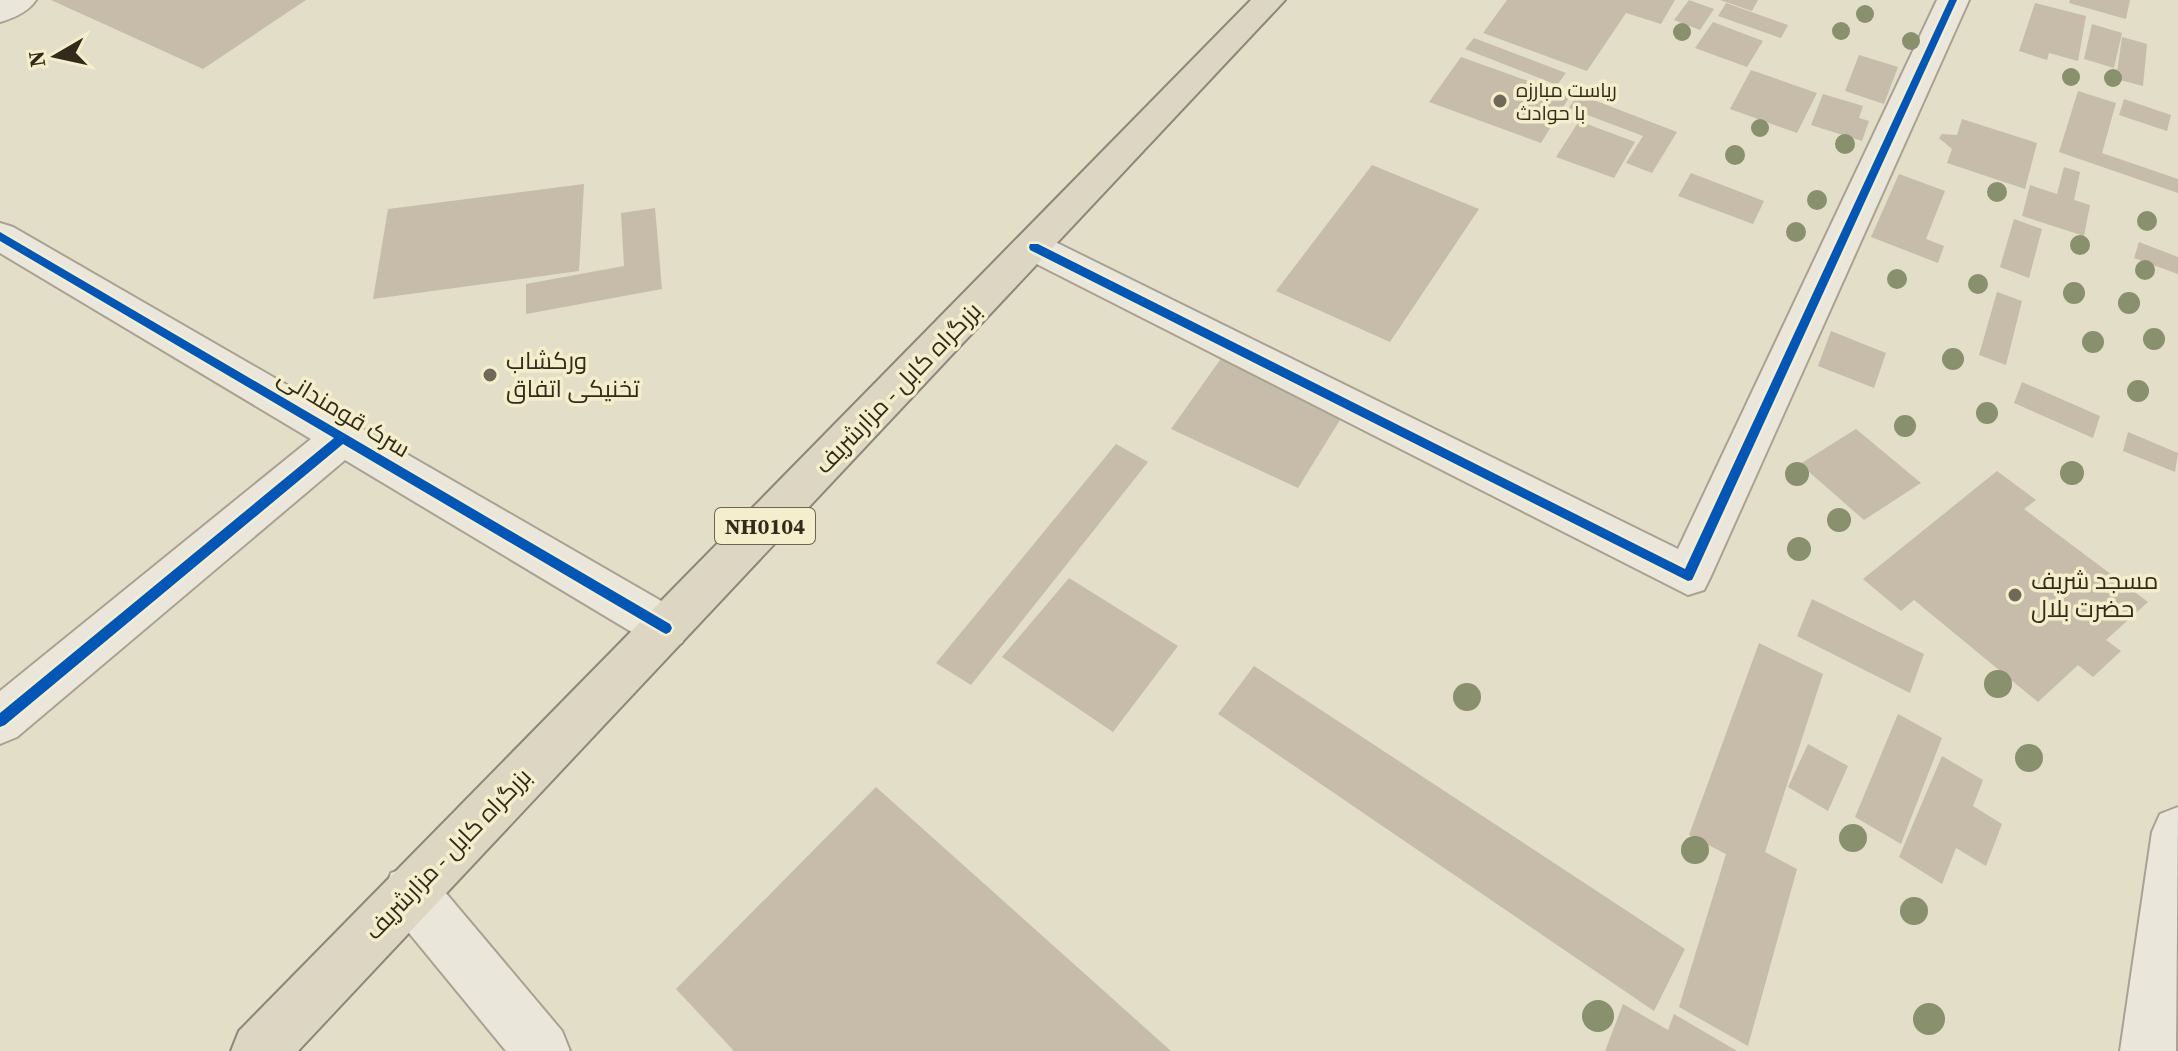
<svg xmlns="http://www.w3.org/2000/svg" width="2178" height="1051" font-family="'Source Serif 4',Cairo,serif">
<rect width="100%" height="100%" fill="#e2dec8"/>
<path fill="#c6bca9" d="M51 0H306L203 69Z
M1507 0H1675L1661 24 1626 13 1587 71 1483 33Z
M1689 0 1714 9 1700 30 1674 20Z
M1720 0H1758L1752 11Z
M2070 0H2130L2126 19 2069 3Z
M1726 3 1788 25 1781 38 1718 16Z
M2035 3 2086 16 2078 61 2049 53 2047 60 2019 51Z
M1713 22 1763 41 1747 67 1695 48Z
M2092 24 2122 33 2114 68 2084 59Z
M2122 37 2147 44 2143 86 2116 79Z
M1474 38 1566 73 1557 85 1465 49Z
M1859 55 1898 67 1884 104 1845 91Z
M1461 57 1570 96 1541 143 1429 102Z
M1751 70 1817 93 1797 133 1730 109Z
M2078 91 2116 103 2102 153 2178 179V193L2059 152Z
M1578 94 1677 132 1652 173 1626 163 1643 136 1569 108Z
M1823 94 1863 106 1859 118 1869 121 1862 141 1811 125Z
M2124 99 2171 115 2167 131 2119 115Z
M1962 119 2037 143 2025 189 1947 163 1952 149 1939 138 1942 134 1957 135Z
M1579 121 1635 142 1614 178 1556 157Z
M1372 165 1479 209 1390 342 1276 291Z
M2064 167 2080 172 2074 200 2090 205 2084 236 2022 216 2030 185 2057 194Z
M1691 173 1764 201 1753 224 1678 196Z
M1899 174 1945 191 1926 239 1944 246 1938 263 1871 237Z
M584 184 579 271 373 299 388 209Z
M655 208 662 289 526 314V284L624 266 621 213Z
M2014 219 2042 229 2029 278 2000 267Z
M2139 242 2178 257V274L2134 258Z
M1997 292 2022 301 2006 365 1979 355Z
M1831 331 1886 353 1874 388 1818 366Z
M1225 353 1348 407 1298 488 1171 429Z
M2022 382 2100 416 2093 438 2014 403Z
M1856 429 1921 483 1864 520 1800 464Z
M2128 432 2178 453 2175 472 2123 451Z
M1116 444 1148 462 971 685 936 663Z
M1997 471 2036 500 2024 509 2148 602 2106 640 2121 651 2093 677 2078 665 2038 702 1914 600 1901 611 1863 579Z
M1069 578 1178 646 1113 732 1002 657Z
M1812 599 1924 654 1910 693 1797 636Z
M1759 643 1823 674 1765 852 1797 869 1748 1046 1679 1007 1726 854 1689 835Z
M1254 666 1685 949 1654 1011 1218 714Z
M1898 714 1942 738 1901 844 1855 817Z
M1808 744 1848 766 1828 811 1788 787Z
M1942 756 1983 780 1973 806 2002 824 1986 866 1956 848 1942 884 1899 857Z
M876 787 1171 1051H734L676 989Z
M1623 1004 1668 1030 1674 1014 1737 1051H1605Z"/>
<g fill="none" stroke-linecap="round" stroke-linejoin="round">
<defs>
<path id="minor" d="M0 0H36C28 12 14 18 0 22Z
M1937 0H1969L1711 576 1704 590 1688 595 1021 256 1015 247 1021 238 1034 234 1047 238 1678 549Z
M0 223 13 227 682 613 689 628 682 643 666 649 650 643 345 460 17 737 0 744V691L311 439 0 253Z
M2178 807 2176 1051H2120L2152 832 2160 814Z
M410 866 429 873 562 1031 570 1051H506L391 911 384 892 391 873Z"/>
<path id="trunk" d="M1251 0H1285L298 1051H231L239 1031Z"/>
</defs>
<use href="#minor" stroke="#a7a292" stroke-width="4"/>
<use href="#trunk" stroke="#8c8779" stroke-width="4"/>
<use href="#minor" fill="#eae7da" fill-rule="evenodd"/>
<use href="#trunk" fill="#dcd6c2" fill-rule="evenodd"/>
<defs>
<path id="cycleway" d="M1949 0H1957L1694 576 1692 580 1688 581 1030 250 1029 247 1030 244H1038L1685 569Z
M0 232 670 624 672 628 670 632 666 634 662 632 343 444 5 725 0 727V713L334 438 0 241Z"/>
</defs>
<use href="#cycleway" stroke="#f5eecc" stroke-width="5"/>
<use href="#cycleway" fill="#0057b8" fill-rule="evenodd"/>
</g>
<g fill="#88906d">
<circle cx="1865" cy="14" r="9"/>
<circle cx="1841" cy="31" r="9"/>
<circle cx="1682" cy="32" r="9"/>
<circle cx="1911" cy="41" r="9"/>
<circle cx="2071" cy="77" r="9"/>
<circle cx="2113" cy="78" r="9"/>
<circle cx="1760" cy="128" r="9"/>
<circle cx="1845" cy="144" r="10"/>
<circle cx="1735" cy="155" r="10"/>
<circle cx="1997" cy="192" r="10"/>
<circle cx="1817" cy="200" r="10"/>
<circle cx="2147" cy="221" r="10"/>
<circle cx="1796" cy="232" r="10"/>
<circle cx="2080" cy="245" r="10"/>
<circle cx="2145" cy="270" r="10"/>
<circle cx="1897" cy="279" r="10"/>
<circle cx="1978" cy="284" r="10"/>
<circle cx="2074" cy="293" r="11"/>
<circle cx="2129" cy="303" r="11"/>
<circle cx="2154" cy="339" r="11"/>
<circle cx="2093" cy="342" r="11"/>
<circle cx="1953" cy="359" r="11"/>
<circle cx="2138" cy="391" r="11"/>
<circle cx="1987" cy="413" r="11"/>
<circle cx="1905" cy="426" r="11"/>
<circle cx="2072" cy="473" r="12"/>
<circle cx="1797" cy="474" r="12"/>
<circle cx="1839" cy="520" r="12"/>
<circle cx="1799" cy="549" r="12"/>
<circle cx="1998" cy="684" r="14"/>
<circle cx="1467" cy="697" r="14"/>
<circle cx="2029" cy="758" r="14"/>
<circle cx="1853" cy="838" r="14"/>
<circle cx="1695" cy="850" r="14"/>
<circle cx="1914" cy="911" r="14"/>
<circle cx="1598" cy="1016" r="16"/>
<circle cx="1929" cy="1019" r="16"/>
</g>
<g fill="#716958" stroke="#f5eecc" stroke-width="3">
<circle cx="1500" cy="101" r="8"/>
<circle cx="490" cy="375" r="8"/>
<circle cx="2015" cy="595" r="8"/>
</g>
<g text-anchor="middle" stroke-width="7" stroke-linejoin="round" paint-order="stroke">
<g font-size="20" fill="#342a1b" stroke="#f5eecc" text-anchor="start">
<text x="1516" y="97">ریاست مبارزه<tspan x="1516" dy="23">با حوادث</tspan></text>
</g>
<rect fill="#f5eecc" stroke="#6e6550" stroke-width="2" x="715" y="508" width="100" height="36" rx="6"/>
<g font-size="22" font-weight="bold" fill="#342a1b">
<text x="765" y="534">NH0104</text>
</g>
<g font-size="24" fill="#342a1b" stroke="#f5eecc" text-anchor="start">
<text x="506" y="369">ورکشاب<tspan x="506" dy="28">تخنیکی اتفاق</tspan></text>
<text x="2031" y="589">مسجد شریف<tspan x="2031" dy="28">حضرت بلال</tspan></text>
</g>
<g font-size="24" fill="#342a1b" stroke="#f5eecc">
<text transform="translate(898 388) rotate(-46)" y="8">بزرگراه کابل - مزارشریف</text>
<text transform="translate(344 413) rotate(31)" y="8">سرک قومندانی</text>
<text transform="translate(448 854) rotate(-46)" y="8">بزرگراه کابل - مزارشریف</text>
</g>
</g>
<g transform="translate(56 56) rotate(261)" stroke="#f5eecc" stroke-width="6" paint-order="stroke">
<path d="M0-6L14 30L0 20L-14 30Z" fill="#342a1b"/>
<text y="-12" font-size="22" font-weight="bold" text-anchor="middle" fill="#342a1b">N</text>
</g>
</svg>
